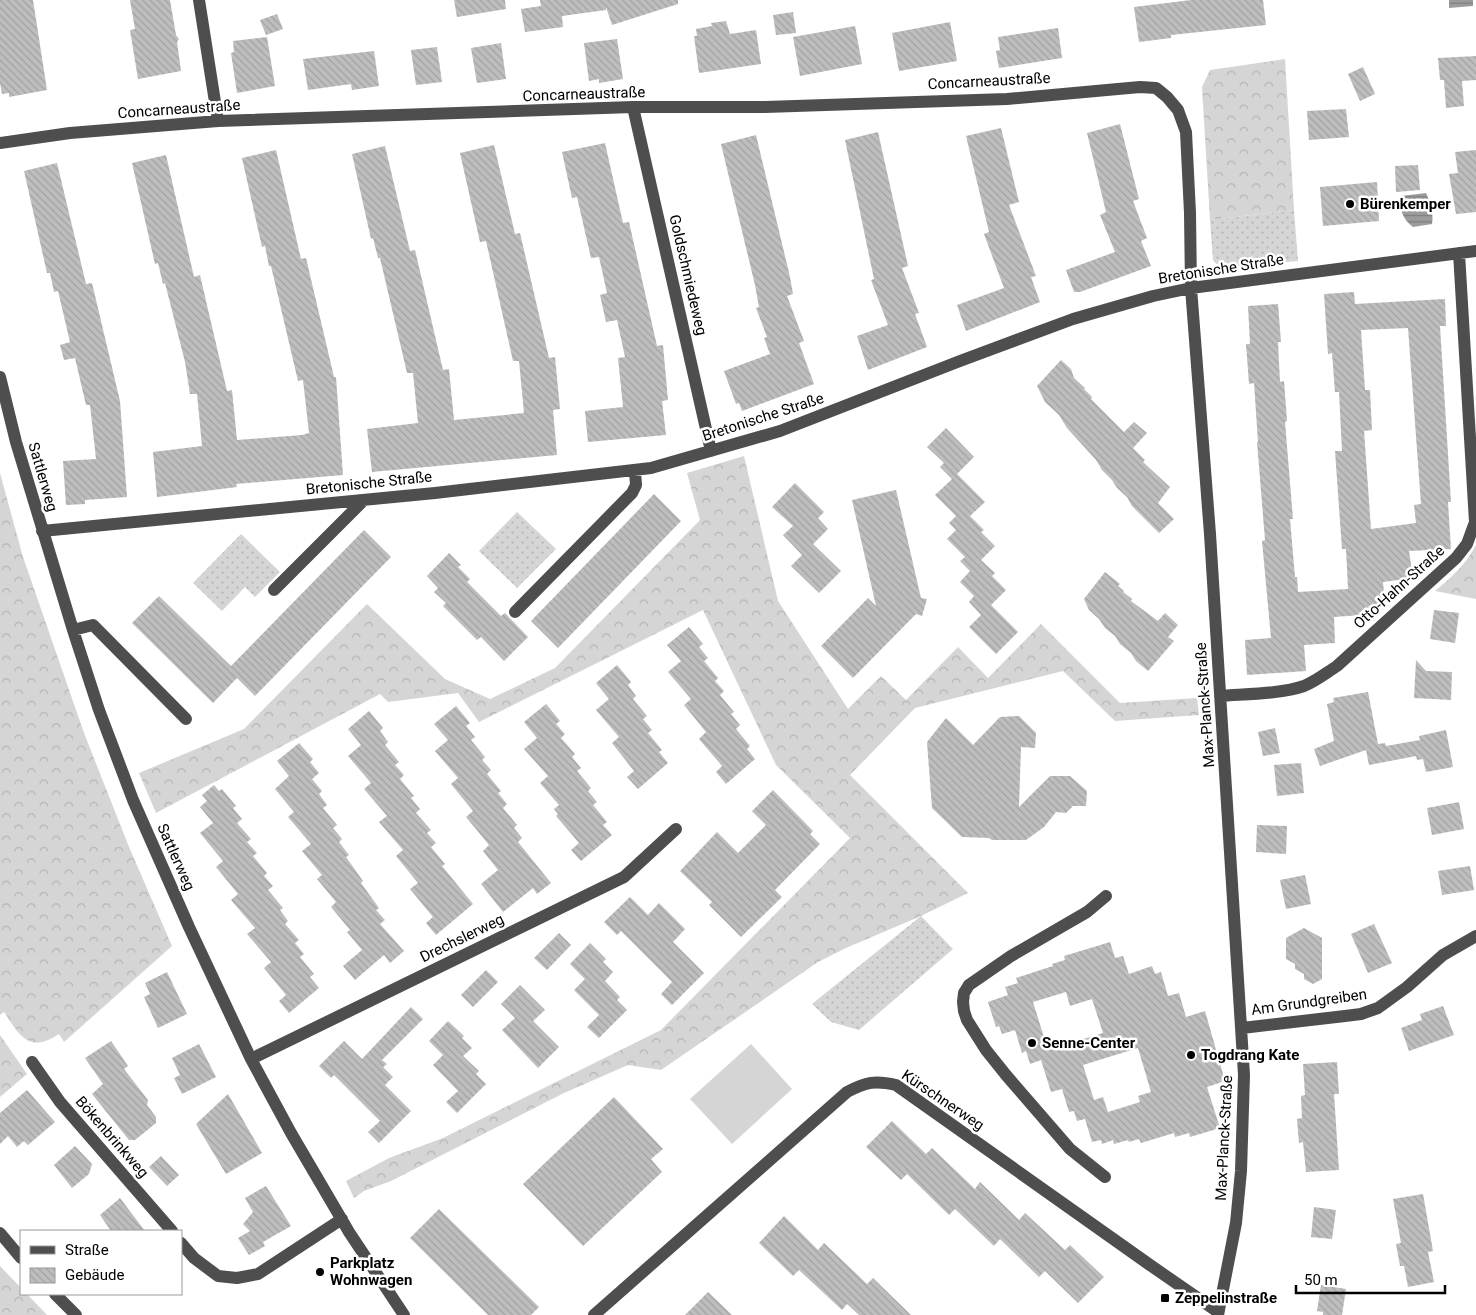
<svg xmlns="http://www.w3.org/2000/svg" width="1476" height="1315" font-family="Roboto,sans-serif">
<defs>
<pattern id="grass-dots" width="8" height="8" patternUnits="userSpaceOnUse" patternTransform="scale(1.25)"><rect width="8" height="8" fill="#d5d5d5"/><path d="M2 2h.1M6 6h.1" fill="none" stroke="#b5b5b5" stroke-width="1.8" stroke-linecap="round"/></pattern>
<pattern id="forest-crowns" width="20" height="18" patternUnits="userSpaceOnUse" patternTransform="scale(1.25)"><rect width="20" height="18" fill="#d5d5d5"/><path d="M2 6a3 3 0 1 1 6 0M12 15a3 3 0 1 1 6 0" fill="none" stroke="#b5b5b5"/></pattern>
<pattern id="water-rules" width="6" height="5" patternUnits="userSpaceOnUse" patternTransform="scale(1.25)"><rect width="6" height="5" fill="#9c9c9c"/><path d="M0 2.5h6" fill="none" stroke="#7d7d7d"/></pattern>
<pattern id="building-back-hatch" width="6" height="6" patternUnits="userSpaceOnUse" patternTransform="scale(1.25)"><rect width="6" height="6" fill="#bebebe"/><path d="M-1 5l2 2M0 0l6 6M5-1l2 2" fill="none" stroke="#a2a2a2"/></pattern>
</defs>
<rect width="100%" height="100%" fill="#fff"/>
<path fill="url(#grass-dots)" d="M1294 210 1298 261 1228 267C1221 266 1217 266 1213 260L1210 220Z
M517 512 556 549 517 588 479 551Z
M241 534 280 572 255 597 245 587 222 611 193 583Z
M921 916 953 949 859 1030 831 1022 812 1004Z"/>
<path fill="url(#forest-crowns)" d="M1285 59 1294 210 1210 220 1202 87 1210 70Z
M744 456 778 601 848 709 881 676 906 700 958 647 988 678 1041 624 1120 703 1197 698 1199 715 1115 721 1063 671 915 708 850 775 968 893 921 916 846 948 818 962 661 1070 628 1065 564 1093 391 1181 364 1191 354 1198 346 1181 389 1158 443 1138 661 1030 850 838 776 765 703 610 479 722 458 693 388 702 380 694 156 813 139 773 244 729 367 604 445 679 490 699 555 668 700 520 687 473Z
M0 473 23 557 84 733 129 847 172 946 64 1042 59 1034C29 1054 20 1036 4 1012L0 1015Z
M1476 545V599L1435 591C1452 577 1466 564 1476 545Z
M0 1035 27 1074 0 1097Z
M0 1266 21 1288V1294H27L47 1315H0Z"/>
<path fill="#d5d5d5" d="M751 1044 792 1089 732 1144 690 1099Z"/>
<path fill="url(#water-rules)" d="M1449 0H1473V6L1449 8Z
M1426 193C1430 202 1434 214 1432 224L1413 227C1403 220 1398 207 1401 196Z"/>
<path fill="url(#building-back-hatch)" fill-rule="evenodd" d="M0 0H33L47 90 9 97V93L2 94 0 83Z
M130 0H170L176 35 179 39 177 42 181 71 138 79 130 30 135 29Z
M454 0H505L506 9 457 17Z
M540 0H678V4L612 25 606 7V10L562 16 563 27 525 32 521 9 541 6Z
M1191 0H1263L1266 25 1171 35V38L1139 42 1134 7Z
M793 12 796 33 776 35 773 15Z
M277 14 283 29 266 35 260 20Z
M726 21 730 34 756 30 761 64 699 73 694 36H697L696 29 712 26 711 23Z
M950 22 957 61 899 71 892 33Z
M855 26 862 64 800 76 793 37Z
M1058 28 1062 58 999 68 996 51 1000 50 998 37Z
M267 37 275 86 237 93 231 53 234 52 233 41Z
M617 39 623 79 599 83V79L589 81 584 43Z
M501 43 506 79 477 83 471 48Z
M437 47 442 82 416 85 411 50Z
M374 51 379 86 352 90 351 84 308 90 303 59Z
M1476 56V80L1462 81 1464 106 1446 108 1444 80H1440L1438 58Z
M1363 67 1375 94 1360 101 1348 74Z
M1346 109 1349 137 1309 140 1307 111Z
M1120 124 1139 199 1133 201 1147 238 1141 241 1151 266 1080 292H1074L1066 270 1115 252 1100 215 1106 212 1087 133Z
M1001 128 1019 202 1009 205 1036 276 1031 277 1040 302 966 331 957 305 1004 288 984 234 989 232 966 136Z
M878 132 908 266 902 268 919 313 915 314 927 347 868 370 857 336 888 325 871 280 874 279 845 140Z
M756 135 790 277 793 294 787 296 804 341 799 343 814 384 742 411 739 403 736 404 724 371 770 354 764 338 767 337 756 308 759 307 755 285 721 144Z
M605 143 623 223 629 222 657 346 663 345 668 400 662 401 666 435 588 442 585 411 623 407 618 358 625 357 617 320 606 322 600 295 607 293 599 257 591 258 577 197 572 198 562 152Z
M494 145 515 234 520 233 549 358 555 357 560 409 553 410 557 455 372 472 367 429 418 423 413 373H407L380 258H378L373 238 371 239 352 154 385 146 410 251 415 250 443 370 449 369 454 420 524 413 519 361H513L486 241 480 242 460 153Z
M276 150 301 259 306 258 334 377H336L343 475 236 484 237 487 157 497 153 452 202 446 197 394H190L185 362 165 283 163 284 158 263 155 264 132 163 166 155 194 277 200 275 227 391 232 390 237 440 302 435 309 433 303 380 298 381 271 266H269L265 246 262 247 242 158Z
M1476 150V212L1456 214 1449 174 1458 173 1455 152Z
M57 163 86 284 92 283 120 401 127 497 85 500V504L66 505 63 461 96 459 90 405H86L75 358 64 360 60 345 70 342 58 291 54 292 50 273H47L24 171Z
M1418 165 1420 190 1396 192 1395 166Z
M1377 182 1379 221 1323 226 1320 187Z
M1354 292 1355 304 1445 299 1446 326H1440L1451 502H1448L1451 549 1409 551 1413 578 1383 582 1385 605 1368 606 1375 614 1334 617 1335 643 1304 645 1306 671 1247 675 1245 640 1271 638 1262 541 1265 540 1257 442H1258L1254 383 1249 384 1246 344H1250L1248 306 1278 304 1281 342H1278L1280 382 1284 381 1287 421 1285 422 1293 519H1290L1295 577H1297L1298 592 1348 589 1346 549H1342L1335 451H1342L1339 392H1335L1332 353 1328 354 1324 294ZM1408 328 1421 504 1414 505 1416 523 1371 529 1364 431 1372 430 1370 390H1365L1361 330Z
M1061 360 1071 369 1074 378 1085 388 1084 389 1092 397 1091 399 1124 432 1134 422 1147 433 1133 448 1145 460 1143 462 1170 487 1158 503 1174 519 1159 533 1132 506 1127 497 1117 488 1112 480 1102 470 1096 460 1067 428 1059 415 1045 402 1037 386Z
M946 428 974 457 957 474 985 502 970 516 984 530 981 532 995 546 981 560 995 573 992 576 1006 590 991 605 1018 632 996 654 969 627 981 615 969 602 974 596 960 582 970 571 960 561 965 557 947 539 956 530 949 523 956 516 935 495 952 479 940 467 944 463 927 447Z
M795 483 824 512 818 518 828 529 813 544 841 571 819 593 791 566 802 555 783 535 793 526 772 507Z
M896 490 921 598 927 599 922 616 916 614 853 678 821 646 868 598 876 606 852 500Z
M654 494 681 521 558 648 531 621Z
M364 530 391 557 255 696 237 678 213 703 132 623 159 596 231 666Z
M449 553 461 565 458 567 470 579 467 582 501 616 505 613 528 637 504 661 481 637 477 640 443 606 446 603 434 592 438 588 427 576Z
M1105 572 1120 584 1118 586 1124 591 1123 592 1132 599 1131 601 1158 621 1165 613 1178 625 1168 637 1174 641 1148 671 1136 661 1131 653 1120 644 1115 636 1105 628 1099 619 1089 610 1084 599Z
M1434 610 1459 613 1455 643 1430 639Z
M689 627 703 644 699 647 708 658 704 661 718 678 715 681 724 691 720 695 734 712 731 714 740 725 736 729 750 746 747 749 755 759 726 784 716 772 722 766 699 739 706 732 684 705 691 699 668 672 681 661 667 645Z
M1416 660 1426 671 1452 672 1451 700 1414 698Z
M617 665 631 682 628 685 636 696 633 699 647 716 643 719 652 730 648 733 662 750 659 752 668 763 638 789 627 777 634 771 612 743 619 737 596 710 609 699 596 683Z
M1368 692 1378 744 1385 743 1386 746 1420 740 1419 736 1446 730 1453 767 1426 772 1423 759 1417 760 1416 756 1369 765 1366 750 1320 766 1314 749 1334 741 1327 704 1334 702 1333 698Z
M546 704 560 721 556 724 565 734 561 738 575 754 572 757 581 768 577 771 591 788 588 791 597 802 593 805 607 822 603 825 612 835 581 861 571 850 579 843 556 816 558 814 554 809 559 805 540 783 548 776 524 749 537 738 524 722Z
M456 706 470 723 466 726 475 737 471 740 485 757 482 760 491 770 487 774 501 791 498 793 507 804 503 808 517 825 514 828 522 838 518 842 551 883 537 894 533 888 503 912 481 884 498 870 483 851 489 845 466 817 473 811 451 784 458 778 435 751 448 740 434 724Z
M369 711 383 728 380 731 388 742 385 745 399 762 395 765 404 775 400 779 414 796 411 798 420 809 416 813 431 830 427 833 436 843 431 847 445 864 442 866 473 904 436 935 426 923 433 917 410 889 418 883 396 856 403 850 379 822 387 816 364 789 371 783 348 756 361 745 348 729Z
M1019 716 1036 733 1035 748 1021 747 1019 807 1050 776H1070L1087 791 1086 806H1073L1066 813 1056 812 1044 827 1026 840H992L989 838 962 837 932 808 927 742 946 718 973 745 1000 717Z
M1275 728 1280 753 1263 756 1258 732Z
M299 743 313 759 310 762 319 773 312 779 322 791 319 794 327 805 323 808 337 825 333 828 342 839 339 842 349 855 346 857 363 881 361 883 379 908 376 910 385 920 380 924 404 951 390 963 384 955 355 980 343 966 362 950 347 932 350 930 331 907 336 902 317 879 322 875 302 851 311 844 288 817 294 812 275 789 289 776 277 761Z
M1301 763 1304 793 1277 796 1274 765Z
M214 785 219 791 222 789 236 806 233 808 242 819 237 823 251 839 247 842 257 853 253 856 267 873 264 876 273 886 268 890 283 908 280 910 288 921 285 924 299 940 295 943 304 954 300 957 314 974 310 977 319 988 289 1013 279 1001 286 995 264 968 271 962 247 934 255 928 231 900 238 894 216 867 223 861 200 833 213 823 200 807 207 801 202 795Z
M773 790 813 831 810 834 820 844 775 890 782 897 741 937 709 905 712 902 680 871 717 832 738 853 766 825 752 811Z
M1459 802 1464 829 1432 835 1427 808Z
M1257 825 1287 826 1286 854 1256 852Z
M1470 866 1474 890 1442 895 1438 871Z
M1305 875 1311 904 1286 909 1280 880Z
M630 897 648 915 659 903 685 929 673 942 704 973 672 1005 661 994 672 982 621 931 617 935 604 922Z
M1374 924 1392 963 1368 973 1351 934Z
M1304 928 1322 938V979L1313 984 1304 979V974L1295 969V964L1286 959V938Z
M559 933 571 945 547 970 534 958Z
M1110 942 1115 958 1123 956 1129 974 1152 966 1155 974 1161 972 1168 996 1179 993 1186 1017 1205 1011 1225 1081 1207 1087 1220 1128 1190 1137 1189 1133 1175 1137 1174 1133 1141 1143 1139 1139 1129 1142 1128 1140 1114 1144 1113 1140 1102 1144 1101 1140 1092 1142 1085 1119 1077 1121 1074 1111 1069 1112 1062 1089 1051 1092 1041 1060 1030 1064 1026 1051 1022 1053 1015 1030 1002 1034 999 1026 996 1027 988 1002 1008 995 1005 987 1018 983 1016 978 1053 966 1052 964 1065 960 1064 956ZM1066 992 1070 1006 1092 999 1103 1033 1048 1050 1033 1002ZM1138 1048 1151 1092 1138 1096 1140 1102 1108 1112 1103 1097 1094 1100 1083 1065Z
M590 943 606 959 603 962 613 972 605 981 620 997 617 1000 627 1010 599 1038 587 1027 599 1015 574 990 585 979 570 964Z
M486 970 498 982 473 1007 461 995Z
M167 972 187 1014 158 1028 144 997 150 994 145 983Z
M520 985 545 1010 533 1021 559 1047 538 1068 502 1030 515 1018 501 1004Z
M1443 1006 1454 1035 1409 1051 1401 1028 1422 1020 1420 1014Z
M411 1007 423 1019 382 1060 387 1064 383 1067 393 1077 385 1085 411 1111 379 1143 368 1132 380 1121 334 1075 331 1078 319 1066 344 1041 362 1059Z
M448 1021 464 1036 462 1038 472 1048 463 1056 479 1071 476 1074 486 1084 457 1113 446 1102 458 1091 433 1065 443 1055 429 1041Z
M111 1041 128 1066 124 1069 148 1100 147 1105 156 1117V1123L135 1140H129L92 1094 103 1084 85 1058Z
M199 1044 216 1077 182 1094 174 1078 180 1075 172 1058Z
M1337 1062 1339 1094H1334L1339 1170 1306 1172 1303 1142 1299 1143 1297 1119 1302 1118 1301 1096 1305 1095 1303 1064Z
M27 1090 55 1122 28 1145 24 1141 17 1147 8 1136 0 1144V1113Z
M228 1094 262 1153 226 1174 196 1124Z
M614 1097 663 1149 651 1159 662 1172 583 1246 523 1184Z
M892 1121 926 1154 932 1148 975 1189 980 1182 1019 1220 1025 1213 1065 1250 1070 1245 1104 1277 1078 1303 1045 1271 1039 1277 1000 1239 994 1246 955 1209 949 1215 907 1174 901 1180 866 1147Z
M75 1146 92 1164 89 1174 72 1188 54 1165Z
M161 1156 179 1175 167 1186 149 1167Z
M266 1186 291 1226 263 1242 265 1246 249 1255 238 1238 250 1231 243 1224 253 1212 245 1198Z
M1423 1194 1433 1251 1428 1252 1434 1282 1408 1287 1404 1266H1400L1396 1244 1401 1243 1393 1199Z
M120 1198 145 1231H111L100 1215Z
M1314 1207 1336 1210 1332 1239 1311 1237Z
M439 1209 539 1307 531 1315H488L410 1238Z
M784 1216 818 1250 824 1243 867 1284 873 1278 911 1315H859L847 1304 842 1310 799 1270 793 1276 759 1243Z
M1321 1285 1346 1289 1342 1315H1323V1312L1317 1311Z
M708 1292 732 1315H685Z"/>
<g fill="none" stroke-linecap="round" stroke-linejoin="round">
<path stroke="#4e4e4e" stroke-width="12" d="M199 0 218 121
M633 107 711 451
M0 143 70 133 218 121 633 107H765L1007 99 1140 87 1156 88 1167 97 1178 110 1186 132 1190 213 1191 288 1210 534 1244 1075 1241 1171 1236 1223 1218 1315
M0 377 16 442 73 630 99 710 133 800 189 927 251 1059 291 1133 349 1232 404 1315
M42 531 435 493 651 468 780 431 960 361 1073 319 1153 296 1191 288 1476 251
M274 590 364 500
M515 612 632 493 636 485 635 471
M73 630 93 625 186 719
M1220 696C1245 694 1281 694 1304 686 1316 681 1326 673 1337 666L1456 558 1467 544 1475 522 1459 253
M1242 1028 1345 1016 1361 1014 1378 1008 1407 987 1443 955 1476 936
M251 1059 624 877 676 829
M32 1062 60 1102 172 1231
M1105 1177 1070 1149 1006 1075 986 1050 967 1020 964 1011 963 1002 964 993 969 985 1011 956 1087 912 1106 896
M0 1233 21 1258
M181 1243 194 1258 218 1276 237 1278 258 1274 342 1219
M55 1294 76 1315
M594 1315 847 1092C866 1082 875 1080 896 1085L1150 1265 1218 1312"/>
</g>
<g fill="#000" stroke="#fff" stroke-width="2">
<circle cx="1350" cy="204" r="5"/>
<circle cx="1032" cy="1043" r="5"/>
<circle cx="1191" cy="1055" r="5"/>
<circle cx="320" cy="1272" r="5"/>
<rect x="1160" y="1293" width="10" height="10" rx="2.5"/>
</g>
<g text-anchor="middle" stroke-width="5" stroke-linejoin="round" paint-order="stroke">
<g font-size="15" fill="#000" stroke="#fff">
<text transform="translate(989 81) rotate(-3)" y="5">Concarneaustraße</text>
<text transform="translate(584 94) rotate(-2)" y="5">Concarneaustraße</text>
<text transform="translate(179 109) rotate(-4)" y="5">Concarneaustraße</text>
<text transform="translate(1221 269) rotate(-9)" y="5">Bretonische Straße</text>
<text transform="translate(688 275) rotate(77)" y="5">Goldschmiedeweg</text>
<text transform="translate(763 417) rotate(-18)" y="5">Bretonische Straße</text>
<text transform="translate(43 477) rotate(74)" y="5">Sattlerweg</text>
<text transform="translate(369 483) rotate(-6)" y="5">Bretonische Straße</text>
<text transform="translate(1399 587) rotate(-42)" y="5">Otto-Hahn-Straße</text>
<text transform="translate(1205 705) rotate(-94)" y="5">Max-Planck-Straße</text>
<text transform="translate(176 857) rotate(66)" y="5">Sattlerweg</text>
<text transform="translate(462 938) rotate(-26)" y="5">Drechslerweg</text>
<text transform="translate(1309 1002) rotate(-8)" y="5">Am Grundgreiben</text>
<text transform="translate(943 1100) rotate(34)" y="5">Kürschnerweg</text>
<text transform="translate(112 1137) rotate(49)" y="5">Bökenbrinkweg</text>
<text transform="translate(1224 1138) rotate(-87)" y="5">Max-Planck-Straße</text>
</g>
<g font-size="15" font-weight="bold" fill="#000" stroke="#fff" text-anchor="start">
<text x="1360" y="209">Bürenkemper</text>
<text x="1042" y="1048">Senne-Center</text>
<text x="1201" y="1060">Togdrang Kate</text>
<text x="330" y="1268">Parkplatz<tspan x="330" dy="17">Wohnwagen</tspan></text>
<text x="1175" y="1303">Zeppelinstraße</text>
</g>
</g>
<rect x="20" y="1230" width="162" height="65" fill="#ffffff" stroke="#999999"/>
<rect x="30" y="1246" width="25" height="8" fill="#4e4e4e" stroke="#999999"/>
<text x="65" y="1255" font-size="15" fill="#000000">Straße</text>
<rect x="30" y="1268" width="25" height="15" fill="url(#building-back-hatch)" stroke="#999999"/>
<text x="65" y="1280" font-size="15" fill="#000000">Gebäude</text>
<path d="M1296 1285v8h149v-8" fill="none" stroke="#000000" stroke-width="2.5"/>
<text x="1304" y="1285" font-size="15" fill="#000000" stroke="#ffffff" stroke-width="4" paint-order="stroke">50 m</text>
</svg>
